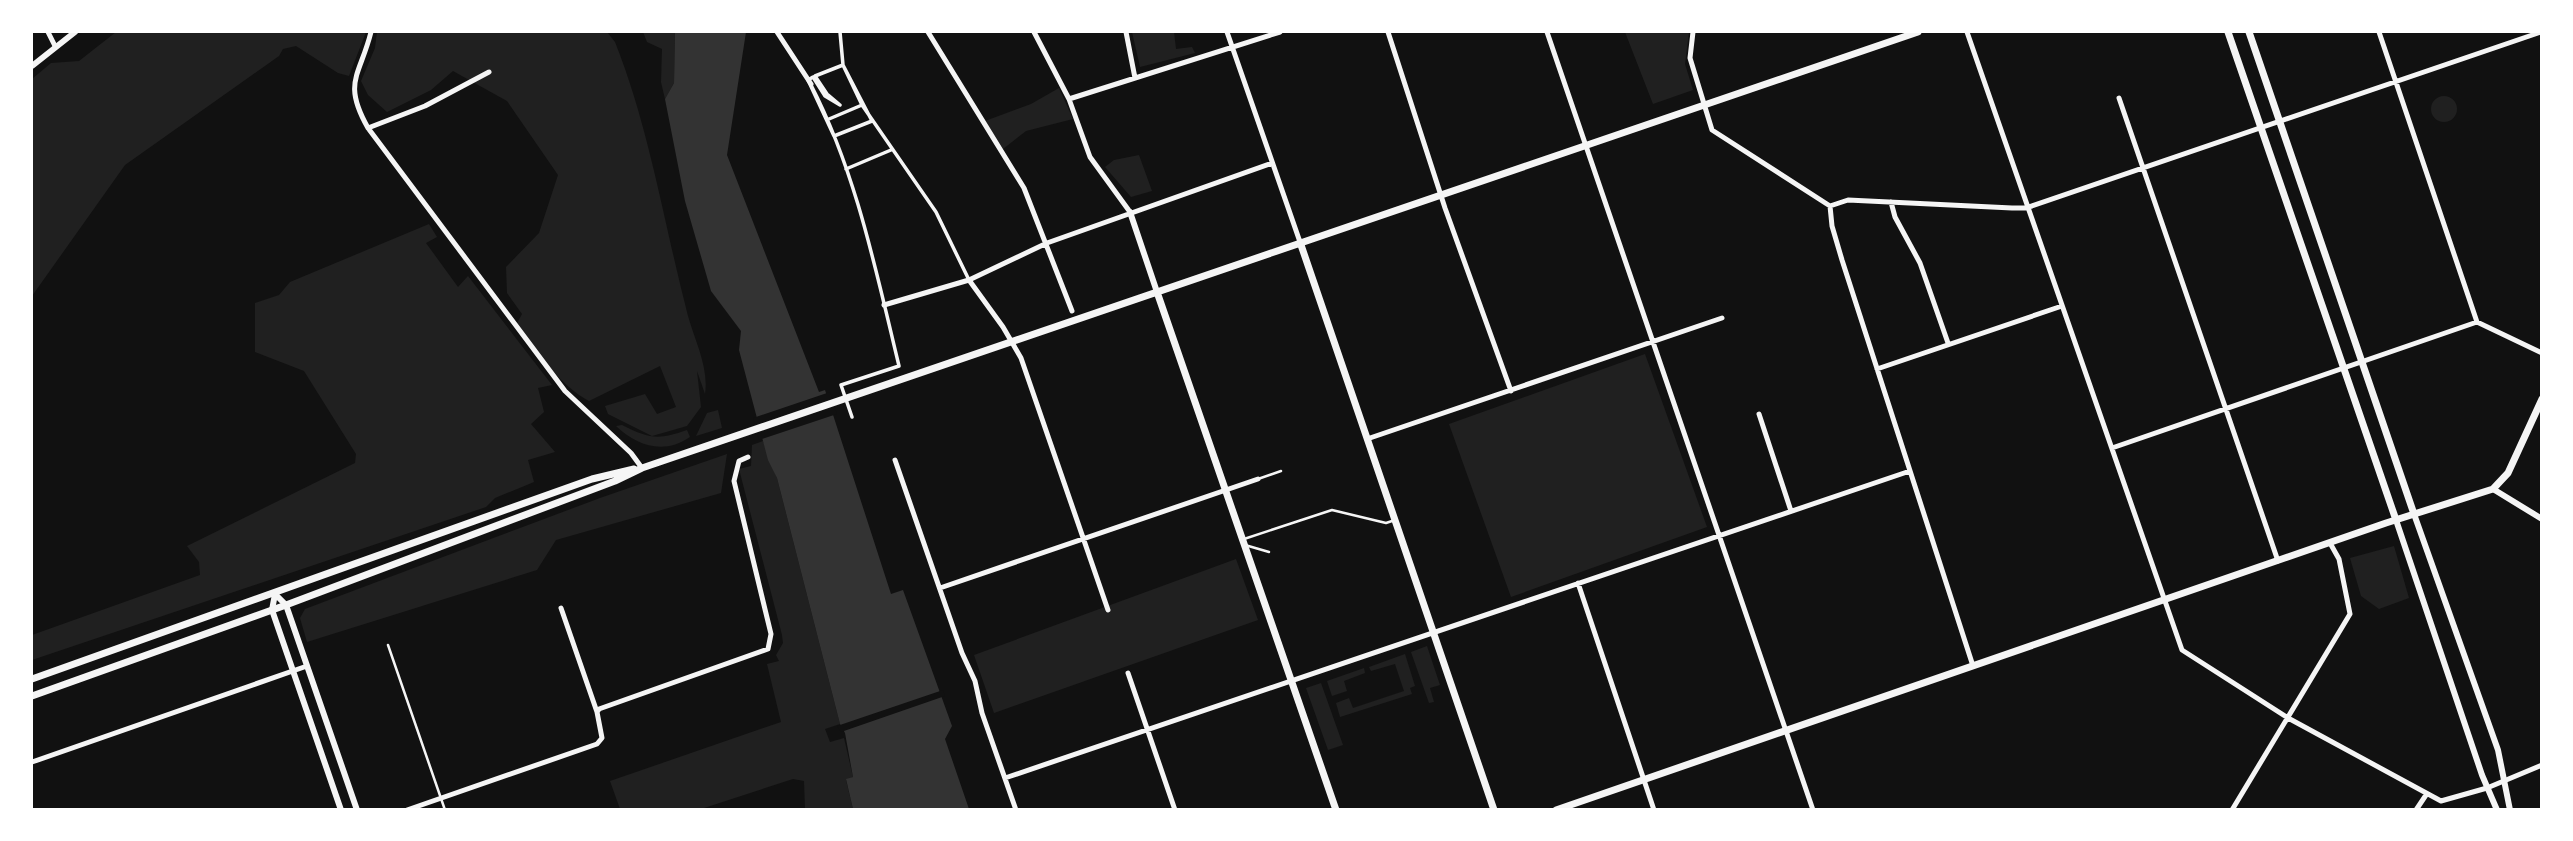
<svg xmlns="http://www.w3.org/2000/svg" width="2573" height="841" font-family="Jost,sans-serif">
<rect width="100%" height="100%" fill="#111"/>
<path fill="#202020" d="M116 32H366L349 76 338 73 296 46 283 49 279 56 125 165 32 296V79L51 63 79 61Z
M377 32H607L615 42C650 130 664 224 688 316 695 341 709 368 705 394L697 371 701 407 687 426 652 436 608 414 605 406 645 394 657 414 676 407 660 366 589 401C559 385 537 351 516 325L522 314 507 293 506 267 539 233 558 175 507 101 453 71 431 90 387 112 368 95 361 81 375 48Z
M643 32H675L674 83 665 99 661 82 662 49 647 42Z
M1132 32H1174L1176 49 1192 47 1195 53 1140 67Z
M1625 32H1689L1685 64 1693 90 1653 104Z
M1059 88 1073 119 1026 131 1003 149 985 121 1031 104Z
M2431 109a13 13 0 1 1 26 0a13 13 0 1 1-26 0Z
M1139 155 1152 191 1131 197 1105 167 1114 160Z
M429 224 437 237 426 243 458 287 468 276 552 385 538 388 544 412 531 424 555 452 528 460 534 482 495 498 486 507 32 660V635L200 575 199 562 187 546 355 463 356 454 304 371 255 352V303L279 295 290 282Z
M1645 354 1707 527 1511 597 1449 424Z
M718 410 722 428 696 436 707 413Z
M622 425C650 439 658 440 687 430L690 437C664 455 637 446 616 426Z
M763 441 777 478 840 724 825 729 830 742 844 738 853 777 846 780 853 809H805L804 781 793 779 701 809H620L610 781 781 722 767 664 779 661 776 655 783 643 782 635 739 469 751 466 752 445Z
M727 454 721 493 556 540 537 570 307 642 300 618 305 609 600 498Z
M2394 546 2409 598 2379 609 2361 596 2350 558Z
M1236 559 1258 620 994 713 974 655Z
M1427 646 1440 685 1430 688 1434 702 1429 703 1411 652Z
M1405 654 1415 686 1410 688 1412 694 1340 717 1336 703 1349 698 1353 708 1404 691 1395 664 1371 671 1369 667Z
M1364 668 1365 673 1344 681 1347 691 1332 696 1327 681Z
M1321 683 1343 745 1328 750 1306 688Z"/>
<path fill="#333" d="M675 32H746L727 155 819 392 825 390 891 594 903 590 952 726 945 739 969 809H853L846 779 853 777 845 733 840 724 777 478 768 460 739 350 741 331 711 291 685 201 665 99 674 83Z"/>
<path fill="#111" d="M830 392 837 414 759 440 753 418Z
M943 690 945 696 841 732 837 726Z"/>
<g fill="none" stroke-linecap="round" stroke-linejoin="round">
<path stroke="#f5f5f5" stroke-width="2.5" d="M1258 479 1281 471
M1244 539 1332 510 1386 523 1392 521
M1245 545 1269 552
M388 645 445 810"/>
<path stroke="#f5f5f5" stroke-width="3.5" d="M840 32 843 65 862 105 936 212 969 280
M843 65 872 121 834 136 808 80 813 77 825 96 840 105 827 94 815 76Z
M811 85C856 172 876 271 899 366L841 385 852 417
M829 119 862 105
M846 169 891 150"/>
<path stroke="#f5f5f5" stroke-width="5" d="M48 32 55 46
M371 32C360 76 342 82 368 128L565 391 631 453 642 468
M777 32 811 84
M928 32 1024 188 1072 311
M1034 32 1069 99 1090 157 1130 212
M1126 32 1135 78
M1227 32 1300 242
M1388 32 1445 208 1511 391
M1547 32 1813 810
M1693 32 1690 58 1712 130 1830 206 1848 200 2012 208H2026L2541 32
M1967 32 2182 650 2288 718 2441 801 2487 788 2542 765
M2379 32 2477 322 2542 353
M2119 98 2278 561
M1069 99 1280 32
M368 128 425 106 489 72
M1891 202 1895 217 1920 263 1948 343
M1830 206 1832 226 1842 260 1973 666
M969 280 1003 327 1021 358 1108 610
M884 305 969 280 1047 243 1272 163
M1877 369 2062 306
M1759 414 1791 511
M1367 439 1722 318
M2112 448 2477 322
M895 460 962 653 975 681 982 713 1016 810
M1578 583 1654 810
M940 588 1258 479
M561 608 597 712
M1128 673 1175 810
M32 762 307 666
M1005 778 1910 471
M407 810 597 744 602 738 597 712 599 709 768 649 771 634 734 481 739 461 748 457
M2232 810 2350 614 2339 559 2330 543
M2416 810 2426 795"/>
<path stroke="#f5f5f5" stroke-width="6" d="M32 66 75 32
M1130 212 1157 292
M2493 489 2542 519
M2414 514 2498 750 2510 810
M2396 520 2482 775 2497 810
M275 594 286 605 357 810
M275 594 272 610 341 810"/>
<path stroke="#f5f5f5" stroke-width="7" d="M2228 32 2396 520
M2249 32 2414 514
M1300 242 1494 810
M1157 292 1336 810
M32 679 592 479 634 469
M32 696 286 605 615 481 642 468 1918 32
M1556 810 2386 523 2493 489 2508 473 2542 399"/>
</g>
<rect width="2573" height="841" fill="none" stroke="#ffffff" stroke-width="66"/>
</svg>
